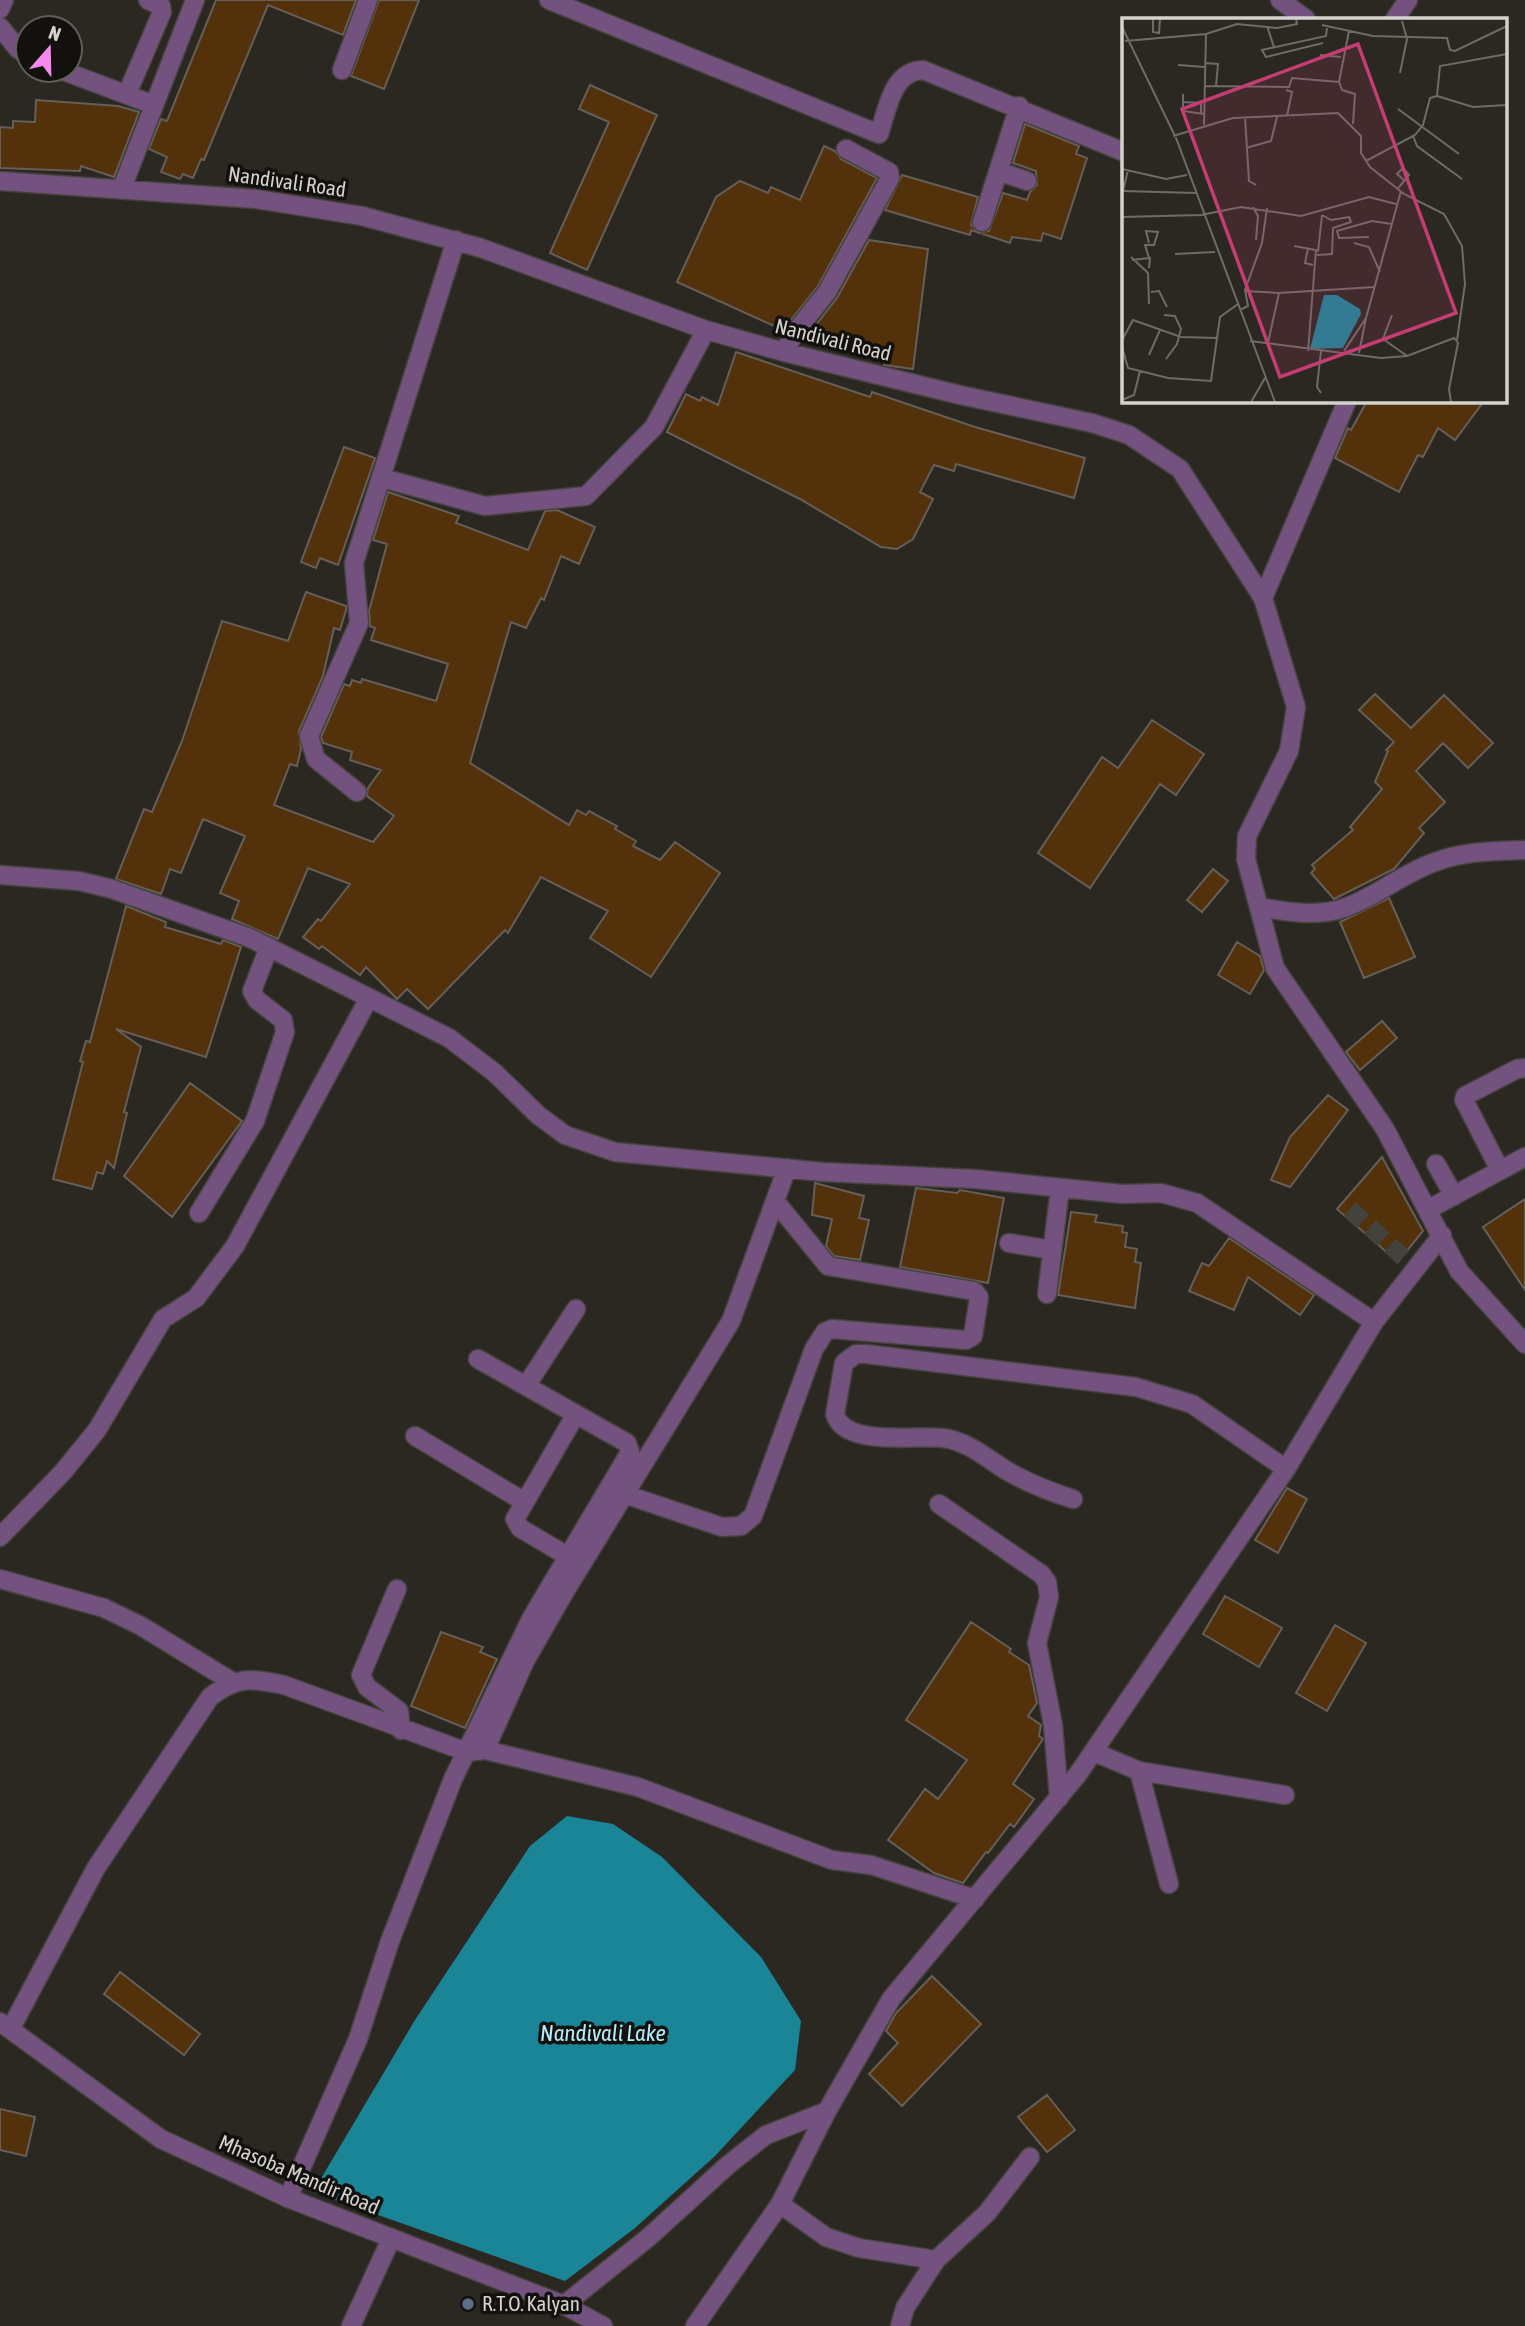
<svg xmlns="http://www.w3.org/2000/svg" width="1525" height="2326" font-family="'Asap Condensed',sans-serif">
<rect width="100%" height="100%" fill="#2b2822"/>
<path fill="#1b8598" d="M567 1816 613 1824 662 1857 761 1957 801 2021 795 2070 715 2156 635 2228 565 2281 313 2192 415 2020 530 1846Z"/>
<path fill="#53310a" stroke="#665f59" stroke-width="2" d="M216 0H356L343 35 268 5 204 160 201 159 193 178 183 174 180 179 161 172 167 157 149 149 161 119 167 121Z
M379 0H419L384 89 351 76Z
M590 85 657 115 587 270 550 253 609 122 579 109Z
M36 100 118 106 139 112 114 177 81 166 80 171 0 168V127L13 128V121L35 122Z
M1025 124 1079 146 1076 154 1087 158 1061 239 1043 233 1041 241 1012 237 1010 243 971 230 970 235 885 210 902 175 978 197 971 225 979 233 989 231 1003 193 1027 200 1030 192 1037 185 1036 171 1013 163Z
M824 146 835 151 841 159 877 178 818 286 783 330 677 282 716 197 740 181 768 193 771 187 800 200Z
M869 240 928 249 913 369 884 365 886 350 805 339 837 298Z
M736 352 870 397 872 392 975 427 1085 458 1074 498 956 464 954 471 934 465 920 492 933 499 913 539 897 549 881 547 800 499 667 432 686 394 700 401 702 397 718 405Z
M1367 401H1484L1455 440 1438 428 1423 457 1418 455 1399 492 1335 458 1348 428 1351 430Z
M344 447 375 458 338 565 320 558 316 568 301 562Z
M388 492 459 516 456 523 528 550 545 511 557 510 595 527 579 564 561 556 544 600 541 598 526 628 511 622 470 763 569 825 577 810 586 815 589 811 617 826 615 829 636 841 633 846 660 860 675 842 720 873 651 977 590 938 608 911 541 877 508 933 505 930 428 1009 407 989 397 999 366 967 360 975 322 946 319 949 303 937 318 919 321 921 350 884 308 868 278 939 232 919 239 901 220 893 245 836 203 819 181 873 170 869 161 894 116 879 144 809 152 812 182 741 222 621 288 641 306 592 346 606V610L340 630 334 628 323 676 299 731 301 749 297 766 290 764 274 805 373 842 394 816 367 796 368 788 381 770 350 760 352 752 323 743 321 737 344 684 350 686 352 680 361 683 362 679 436 701 448 664 371 640 375 628 370 626 369 611 387 544 373 540Z
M1375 694 1411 728 1444 695 1493 743 1468 768 1443 743 1416 771 1445 802 1419 828 1424 833 1394 869 1334 899 1311 873 1315 869 1312 865 1353 830 1350 827 1382 789 1375 782 1388 751 1386 750 1394 742 1359 710Z
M1152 720 1204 754 1176 795 1160 784 1090 888 1038 853 1102 757 1118 768Z
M1213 869 1228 881 1202 912 1187 900Z
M1389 898 1415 957 1364 978 1340 922Z
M126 906 166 922 165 927 221 944 223 940 241 947 206 1057 116 1029 141 1047 124 1112 127 1113 114 1168 107 1161 103 1174 97 1172 92 1189 53 1179 83 1062 80 1061 86 1041 90 1042Z
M1237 942 1260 956 1264 970 1250 994 1218 975Z
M1382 1021 1397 1038 1360 1070 1346 1052Z
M190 1083 242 1121 172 1217 124 1176Z
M1328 1095 1348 1110 1290 1187 1271 1180 1290 1137Z
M1382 1157 1423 1231 1398 1262 1337 1209Z
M815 1183 864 1196 859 1218 869 1220 860 1260 834 1256 826 1246 832 1219 812 1215Z
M916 1188 957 1193 960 1190 1004 1198 988 1283 900 1267Z
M1525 1199V1290L1483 1227Z
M1071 1212 1097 1215 1095 1222 1123 1226 1122 1232 1127 1233 1125 1247 1137 1249 1135 1262 1141 1263 1135 1308 1058 1295Z
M1229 1238 1314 1295 1300 1315 1248 1277 1234 1310 1189 1291 1202 1263 1209 1266Z
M1287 1488 1307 1499 1278 1553 1255 1540Z
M1225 1596 1282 1628 1259 1667 1203 1634Z
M971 1622 1011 1649 1009 1652 1029 1665 1037 1703 1028 1716 1041 1725 1039 1736 1043 1739 1013 1784 1034 1799 1014 1827 1010 1824 988 1853 986 1852 963 1883 934 1873 888 1840 925 1789 938 1799 967 1760 906 1720Z
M1335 1625 1366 1643 1327 1711 1296 1693Z
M441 1632 483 1647 480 1652 497 1659 465 1728 411 1706Z
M120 1972 200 2034 184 2055 104 1994Z
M932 1976 981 2024 902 2106 869 2074 898 2043 886 2031 896 2013Z
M1047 2095 1075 2130 1047 2152 1018 2117Z
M0 2109 35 2117 26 2156 0 2150Z"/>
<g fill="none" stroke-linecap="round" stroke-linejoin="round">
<path stroke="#44423c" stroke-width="18" stroke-dasharray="18 9" stroke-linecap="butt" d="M1350 1209 1404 1258"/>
<defs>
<path id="minor" d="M549 0 879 134C888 108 892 71 923 70L1124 152
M1280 0 1306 19
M0 9 4 0
M1395 19 1408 0
M0 27 18 49 28 55
M61 70 154 105
M342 70 368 0
M127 94 162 12 161 6 148 0
M998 171 1027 181
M0 181 256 199 362 216 481 248 706 330 784 352 960 395 1092 423 1129 435 1180 469 1263 598 1296 707 1289 751 1247 836 1246 859 1275 968 1385 1129 1459 1271 1525 1344
M122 188 195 0
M982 222 1019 106
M784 352 796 331 827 292 890 178 889 172 846 149
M382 478 485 506 586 496 654 427 706 330
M1263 598 1347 401
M357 792 316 759 309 736 359 623 354 563 456 240
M0 875 79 881 112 889 250 938 449 1038 495 1073 538 1115 565 1135 615 1152 823 1172 975 1179 1122 1194 1161 1193 1197 1203 1374 1322
M1259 907C1286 912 1318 917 1344 908 1376 897 1403 873 1435 862 1464 851 1494 851 1525 850
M1436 1164 1454 1196
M1500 1170 1464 1100 1465 1096 1517 1069 1525 1068
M1429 1209 1525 1157
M199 1213 255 1121 285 1032 283 1020 257 1000 252 991 269 947
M1009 1243 1052 1250
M1047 1294 1060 1188
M526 1386 576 1309
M415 1436 523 1501
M627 1495 722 1527 741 1526 753 1516 814 1349 825 1332 832 1329 966 1340 973 1336 979 1297 974 1291 828 1266 775 1201
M1073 1499C1051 1492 1030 1484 1009 1472 989 1460 968 1441 943 1438 915 1435 844 1447 835 1414L844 1363 856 1354H866L1136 1387 1192 1404 1286 1469
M939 1504 1041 1574 1047 1582 1049 1597 1037 1643 1053 1725 1059 1798
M0 1537 63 1472 97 1430 163 1319 196 1298 235 1246 369 998
M569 1557 520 1528 515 1519 576 1414
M0 1579 104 1608 141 1626 231 1681
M397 1589 361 1675 367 1687 399 1711 401 1730
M485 1750 525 1661 564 1593 731 1321 787 1168
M1094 1752 1139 1771 1169 1884
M1139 1771 1285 1795
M11 2028 96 1868 210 1697C237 1676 251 1678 284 1685L467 1752 485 1750 638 1787 832 1860 871 1865 975 1899
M288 2198 358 2039 390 1941 453 1779 532 1617 630 1452 627 1443 478 1359
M780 2204 826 2237 859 2248 936 2260
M564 2305 649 2237 728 2165 766 2135 827 2111 891 1999 1078 1774 1286 1469 1374 1322 1442 1235
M351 2326 391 2239
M695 2326 780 2204 827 2111
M900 2326 905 2308 936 2260 987 2213 1030 2157"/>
<path id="tertiary" d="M0 2022 161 2139 288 2198 564 2305 603 2326"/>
</defs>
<use href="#minor" stroke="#46433e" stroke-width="21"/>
<use href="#tertiary" stroke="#46433e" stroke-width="21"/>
<use href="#minor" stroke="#73527f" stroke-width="18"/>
<use href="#tertiary" stroke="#73527f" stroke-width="18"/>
</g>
<circle fill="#5c6f8a" stroke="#12110e" stroke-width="2.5" cx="468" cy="2304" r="7"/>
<g text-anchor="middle" stroke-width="7" stroke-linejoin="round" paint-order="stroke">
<g font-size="21" fill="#d4d2ce" stroke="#12110e">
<text transform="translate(287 182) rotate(8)" y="7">Nandivali Road</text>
<text transform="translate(833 340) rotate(14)" y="7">Nandivali Road</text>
<text transform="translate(299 2175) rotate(23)" y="7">Mhasoba Mandir Road</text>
</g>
<g font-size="21" fill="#d4d2ce" stroke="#12110e" text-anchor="start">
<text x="482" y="2311">R.T.O. Kalyan</text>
</g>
<g font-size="23" font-style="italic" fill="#b5ecf9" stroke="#12110e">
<text x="603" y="2041">Nandivali Lake</text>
</g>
</g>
<g transform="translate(1122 18)">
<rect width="385" height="385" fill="#2b2822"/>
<path d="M202 277H215L238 291 239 296 221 330 188 331Z" fill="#1b8598"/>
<path fill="none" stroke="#6f6c67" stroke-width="2" d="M31 1V14L37 15 38 1M200 7 251 18 325 20 328 32 333 33 385 8M145 8 152 29M0 9 54 120 153 384M3 23 84 16 115 6 155 10 175 6 174 1M201 25 144 39 140 32 204 18 205 10M198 37 219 39M83 45 96 46 94 68M56 47 83 49M278 55 285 21 280 3M217 64 227 13M83 68 167 69 170 60 217 64 220 72 233 76 231 106M164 72 170 74 165 98M61 76V93L82 96M315 78 318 48 385 36M315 78 351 89 385 87M61 84 79 85V96M276 91 337 136M123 99 127 163 134 167M82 107 84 16M51 118 111 100 216 95 239 118V135L248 149 282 176 322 196 340 228 343 266 335 322M291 118 295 128 340 161M124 130 149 123 155 99M244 143 293 117 301 107 308 80 315 78M0 151 44 161 65 157M276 170 278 168 287 157 281 150 275 156 283 163M0 173 74 175M1 173 6 152M131 189 136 198 134 222M0 199 79 197 119 189 179 198 247 179 274 186M247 219 217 220 215 213 250 203 270 206M27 225 24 213 36 214 32 227H23L27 240M232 225 247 229 258 254M172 228 194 232 186 333M186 230 183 245 191 247M196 234 200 197M53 236 93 234M195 237 210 236 211 210 229 204 227 199 209 202 200 197M9 239 26 255 27 286M10 242 28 240 27 250M123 273 157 275M29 274 37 273 45 289M118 292 126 288 123 272 140 225 145 190M42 297 53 298 59 311 55 326 44 341M270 297 261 321 285 338M0 322 11 302 59 319 95 320 98 299 116 286M128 323 259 340 285 338 332 320 336 325 327 371 329 384M146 325 157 275 253 269M0 329 6 350 46 360 89 363 95 320M222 333 244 300 279 173M237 335 244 300M27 337 38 312M199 375 195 369 199 333M0 382 12 377 18 353M129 384 143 360"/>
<path fill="#c63d72" fill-opacity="0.15" stroke="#c63d72" stroke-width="3.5" d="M236 26 334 295 158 359 60 91Z"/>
<rect width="385" height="385" fill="none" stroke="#d4d2ce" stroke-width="3.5"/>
</g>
<g transform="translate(49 49) rotate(20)"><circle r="33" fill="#12110e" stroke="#605e5b" stroke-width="2"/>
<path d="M0-5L12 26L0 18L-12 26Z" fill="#f589ef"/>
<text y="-10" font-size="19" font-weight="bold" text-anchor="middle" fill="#d4d2ce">N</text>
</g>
</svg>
